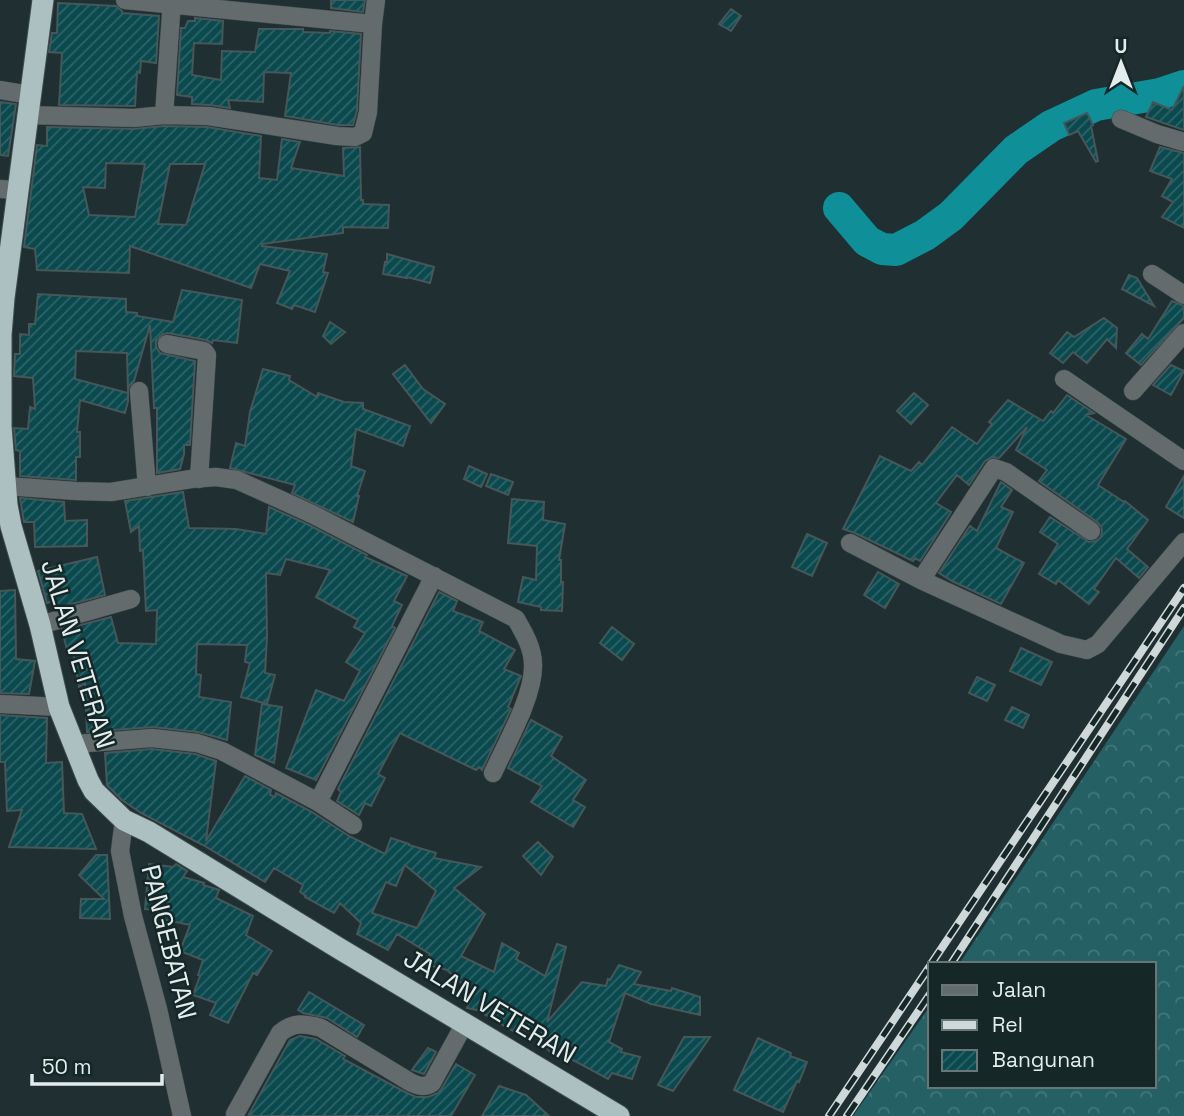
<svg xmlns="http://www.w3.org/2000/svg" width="1184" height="1116" font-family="'Space Grotesk',sans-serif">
<defs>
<pattern id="forest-crowns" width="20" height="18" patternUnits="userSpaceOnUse" patternTransform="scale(1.75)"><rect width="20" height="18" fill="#256065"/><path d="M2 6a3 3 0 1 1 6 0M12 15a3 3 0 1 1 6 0" fill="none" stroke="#44777b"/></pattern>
<pattern id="building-hatch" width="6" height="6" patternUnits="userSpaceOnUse" patternTransform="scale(1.75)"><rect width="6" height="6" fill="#0a494e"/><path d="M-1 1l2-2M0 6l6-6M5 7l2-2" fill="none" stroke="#2e6468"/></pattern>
</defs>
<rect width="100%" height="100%" fill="#203032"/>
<path fill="url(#forest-crowns)" d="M1184 626V1116H853L930 1006V1086H1154V964H959Z"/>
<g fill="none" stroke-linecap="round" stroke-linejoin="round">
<path stroke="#0f9099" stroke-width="32" d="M839 208 867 241 882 249 896 250 925 235 951 216 1016 150 1051 126 1096 105 1160 94 1184 86"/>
</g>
<path fill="url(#building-hatch)" stroke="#465759" stroke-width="2" fill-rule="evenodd" d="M331 0H365L363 12 331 8Z
M58 3 116 6 122 11V13L159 16 156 63 141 61 140 73 137 72 135 106 59 105 62 53 49 52 52 33H57Z
M731 9 741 16 731 31 719 24Z
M195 18 223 21 222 44 194 43 192 75 221 80 222 51 255 52 259 29H303V32L330 33V31L361 34 357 110 353 125H338L285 116 291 73 264 72 263 102 228 100 230 108 210 105 192 104V97L177 95 181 28H185L188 21H195Z
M1184 86V130L1146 117 1153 102 1172 110Z
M0 102 16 104 8 156 0 155Z
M1087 113 1093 125 1091 126 1098 161 1096 162 1078 131 1069 135 1064 123Z
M164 126 207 127 261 136 259 178 277 180 282 139 300 142 291 168 344 176 343 148 360 147 361 200H363V204L389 205 388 228 343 227V233L262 244V246L327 254 323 272 328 273 315 312 294 305 292 309 277 303 290 271 260 264 251 288 130 246 129 273 37 270 35 249 24 247 37 145 47 146V127L134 129ZM106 163 145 164 135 217 89 215 83 187 105 188ZM170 164H205L186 225 158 224Z
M1160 147 1184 153V228L1162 217 1173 202 1162 196 1172 179 1150 171Z
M387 254 434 267 430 283 407 277V278L383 274 385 262H387Z
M1129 275 1137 278 1154 306 1122 289Z
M182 290 242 300 237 343 213 340 212 343 206 340 168 333 163 334 156 341V347L160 353 195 361 190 445H184V454L180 469 157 473V408H154L150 325 134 381 129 386 128 392 127 353 76 351 75 379 128 393V401L125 413 80 400 77 432H80V457H76V480L20 476V451L16 450 14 428 28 429 30 407 35 409 33 378 14 376 15 354H20V334L29 335V324H35L38 294 126 299V312L137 313V316L173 322Z
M1172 301 1184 306V318L1141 365 1126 353 1142 334 1148 339Z
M1104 318 1117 328 1116 348 1107 339 1087 363 1073 352 1063 363 1050 353 1067 332 1074 337Z
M330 322 345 332 331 344 323 336Z
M405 365 423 389 445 404 431 423 393 374Z
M1171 365 1184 371 1171 395 1153 385Z
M263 369 290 376 289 380 317 397 318 393 344 402 363 403V409L410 426 403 446 356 429 351 466 365 471 357 496H359L353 522 292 493 295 485 230 468 236 443 245 446 250 412Z
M914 393 928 405 911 424 897 411Z
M1067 395 1094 413 1086 415 1126 439 1098 485 1124 502 1125 501 1148 520 1127 549 1148 567 1139 578 1116 558 1094 589 1099 592 1089 604 1058 580 1056 584 1039 574 1058 544 1040 532 1050 517 1089 542 1096 541 1101 537 1102 531 1101 526 1097 522 1039 481 1047 470 1016 450 1027 427 999 458 992 457 985 461 969 485 957 475 936 503 951 512 950 514 920 561 915 558 913 561 855 533 843 529 880 456 911 471 919 462 922 465 952 427 977 444 992 424 989 422 1008 400 1043 421 1051 411 1053 413Z
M469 466 487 474 481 487 464 479Z
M491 474 513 482 508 495 486 486Z
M1184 476V518L1166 507Z
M1001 482 1012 490 1001 507 1013 512 996 548 1024 563 1001 604 952 581 939 573 970 526 977 531Z
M183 492 189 528 236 529 266 534 269 507 307 524 367 555 365 557 407 576 394 601 402 605 392 626 395 628 316 780 286 768 316 690 344 701 360 671 346 662 365 633 354 627 358 620 316 597 330 570 286 559 280 575 266 573 267 637 265 673 275 675 267 704 241 697 250 663 245 662 247 645 197 644 196 674 201 675 199 697 231 702 227 740 198 732 153 727 87 732 85 683 79 687 73 652 68 654 62 630 111 617 118 643 156 644 157 610 146 611 143 550 140 551 139 526 131 532 125 501Z
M20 498 64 502 65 521 87 520V546L35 547 34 522H24Z
M512 499 544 502 543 520 565 524 559 560H561V582H563L562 611 541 610V607L518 602 523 577 536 580 537 546 508 543Z
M807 534 827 543 812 576 792 567Z
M97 557 105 595 57 608 55 601 47 603 38 571Z
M878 572 899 584 885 608 864 595Z
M15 590 16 659 35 661 29 694 0 693V591Z
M439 592 457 601 453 611 483 622 479 631 515 650 504 669 521 676 508 707 511 709 482 770 479 767 476 770 400 733 378 774 385 778 371 806 365 803 359 815 337 801 341 792 338 789Z
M612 627 634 644 622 660 600 643Z
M1021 648 1052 662 1041 685 1010 671Z
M977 677 995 685 987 701 969 693Z
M262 704 282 707 274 763 255 755Z
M1012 707 1029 715 1023 728 1005 720Z
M0 715 47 718 46 763 62 762 64 813 82 814 96 849 9 847 22 810 7 811 5 762H0Z
M531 720 562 737 551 756 586 780 573 800 585 807 573 827 531 802 542 786 508 768Z
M152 749 195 754 216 761 206 841 245 776 271 790 270 795 275 797 276 793 312 812 349 836 385 854 391 838 409 844V845L436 853 434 858 481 867 454 888 485 914 461 956 494 972 502 943 519 953 516 959 545 976 557 944 566 947 547 1022 582 982 606 986 608 979 610 980 619 965 641 972 634 984 671 991 672 988 700 997V1015L651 1004 625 993 609 1042 622 1049 621 1052 640 1057 632 1079 612 1073 608 1079 562 1054 560 1057 555 1052 553 1055 534 1034 516 1026 513 1031 477 1010 467 1008 474 994 447 970 424 964 430 954 397 934 388 950 357 934 361 923 340 903 334 913 305 897 306 896 300 892 303 885 274 868 265 882 203 845 141 813 122 800 107 785 105 753ZM405 865 436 891 417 928 372 913 386 882 396 886Z
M538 842 553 857 541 875 523 856Z
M96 855H107L110 919 80 918 81 899H104L79 875Z
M149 864 173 867 176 864 187 871 183 877 204 883 203 885 219 890 216 898 253 916 246 935 272 951 257 975 253 973 228 1023 210 1015 216 1003 193 995 200 976 198 975 203 960 180 951 190 925 161 919 162 910 145 909Z
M309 992 364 1025 357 1037 327 1018 303 1013 298 1010Z
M300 1036 316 1039 345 1056 343 1059 405 1092 416 1097H428L438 1093 442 1088 456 1064 475 1075 451 1116H248L290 1040Z
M684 1037H710L673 1091 658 1085Z
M758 1038 791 1053 790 1056 807 1062 799 1082 797 1081 783 1112 734 1090Z
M428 1048 436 1052 424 1074 412 1070Z
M499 1086 526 1095 549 1116H482Z"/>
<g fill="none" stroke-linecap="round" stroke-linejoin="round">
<defs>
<path id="minor" d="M373 24 376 0
M0 90 30 95
M27 115 134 118 164 115 208 116 337 136 355 137 363 133 368 112 373 24 125 0
M164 115 172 0
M1121 119 1157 134 1184 142
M0 189 18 190
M1152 274 1184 295
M167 344 204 351 207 355 199 479
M1064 379 1184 461
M139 391 147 487
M1133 391 1184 333
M5 486 76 491 111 492 191 479 216 477 237 480 312 514 516 619C524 633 533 648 533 665 534 696 506 744 493 773
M850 543 921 580 1061 644 1087 650 1098 644 1184 542
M921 580 994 468 1006 472 1091 531
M40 625 131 599
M0 704 59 707
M75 744 152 738 197 743 222 751 318 802 353 825
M318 802 434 576
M124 820 120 851 133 916 158 1009 182 1116
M235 1114 280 1033C293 1022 305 1023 321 1028L410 1082C418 1086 424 1088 432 1083L465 1023"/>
<path id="highway" d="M43 0 4 298 1 335V426L7 505 11 526 40 625 59 707 88 780 94 791 124 820 149 832 340 949 619 1116"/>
</defs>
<use href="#minor" stroke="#3f4e50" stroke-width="19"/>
<use href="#highway" stroke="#3f4e50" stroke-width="23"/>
<use href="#minor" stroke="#636b6c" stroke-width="18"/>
<use href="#highway" stroke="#acc0c2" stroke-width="21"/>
<defs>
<path id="rail" d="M931 964 1184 588
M951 964 1184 608
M829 1116 930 966
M847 1116 930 994"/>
</defs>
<use href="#rail" stroke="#ced8d9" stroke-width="8"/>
<use href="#rail" stroke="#162728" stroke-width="5" stroke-dasharray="16" stroke-linecap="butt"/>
</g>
<g text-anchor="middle" stroke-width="5" stroke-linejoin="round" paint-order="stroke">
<g font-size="26" fill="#e3edee" stroke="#162728">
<text transform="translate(78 654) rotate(73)" y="9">JALAN VETERAN</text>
<text transform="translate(169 942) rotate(76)" y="9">PANGEBATAN</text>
<text transform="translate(490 1006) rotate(31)" y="9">JALAN VETERAN</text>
</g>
</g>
<rect x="928" y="962" width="228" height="126" fill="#162728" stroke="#687677" stroke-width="2"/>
<rect x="942" y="985" width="35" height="10" fill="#636b6c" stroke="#687677" stroke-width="2"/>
<text x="992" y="997" font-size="21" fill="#e3edee">Jalan</text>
<rect x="942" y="1020" width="35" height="10" fill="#ced8d9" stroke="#687677" stroke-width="2"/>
<text x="992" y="1032" font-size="21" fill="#e3edee">Rel</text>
<rect x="942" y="1050" width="35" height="21" fill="url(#building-hatch)" stroke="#687677" stroke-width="2"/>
<text x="992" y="1067" font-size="21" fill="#e3edee">Bangunan</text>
<g transform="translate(1121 63)" stroke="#162728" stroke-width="5" paint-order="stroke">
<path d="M0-5L12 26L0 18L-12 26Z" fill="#e3edee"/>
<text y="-10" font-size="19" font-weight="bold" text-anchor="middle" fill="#e3edee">U</text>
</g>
<path d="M32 1074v10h130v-10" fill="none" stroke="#e3edee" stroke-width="3.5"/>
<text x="42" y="1074" font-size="21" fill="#e3edee" stroke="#162728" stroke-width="5" paint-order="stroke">50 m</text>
</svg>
